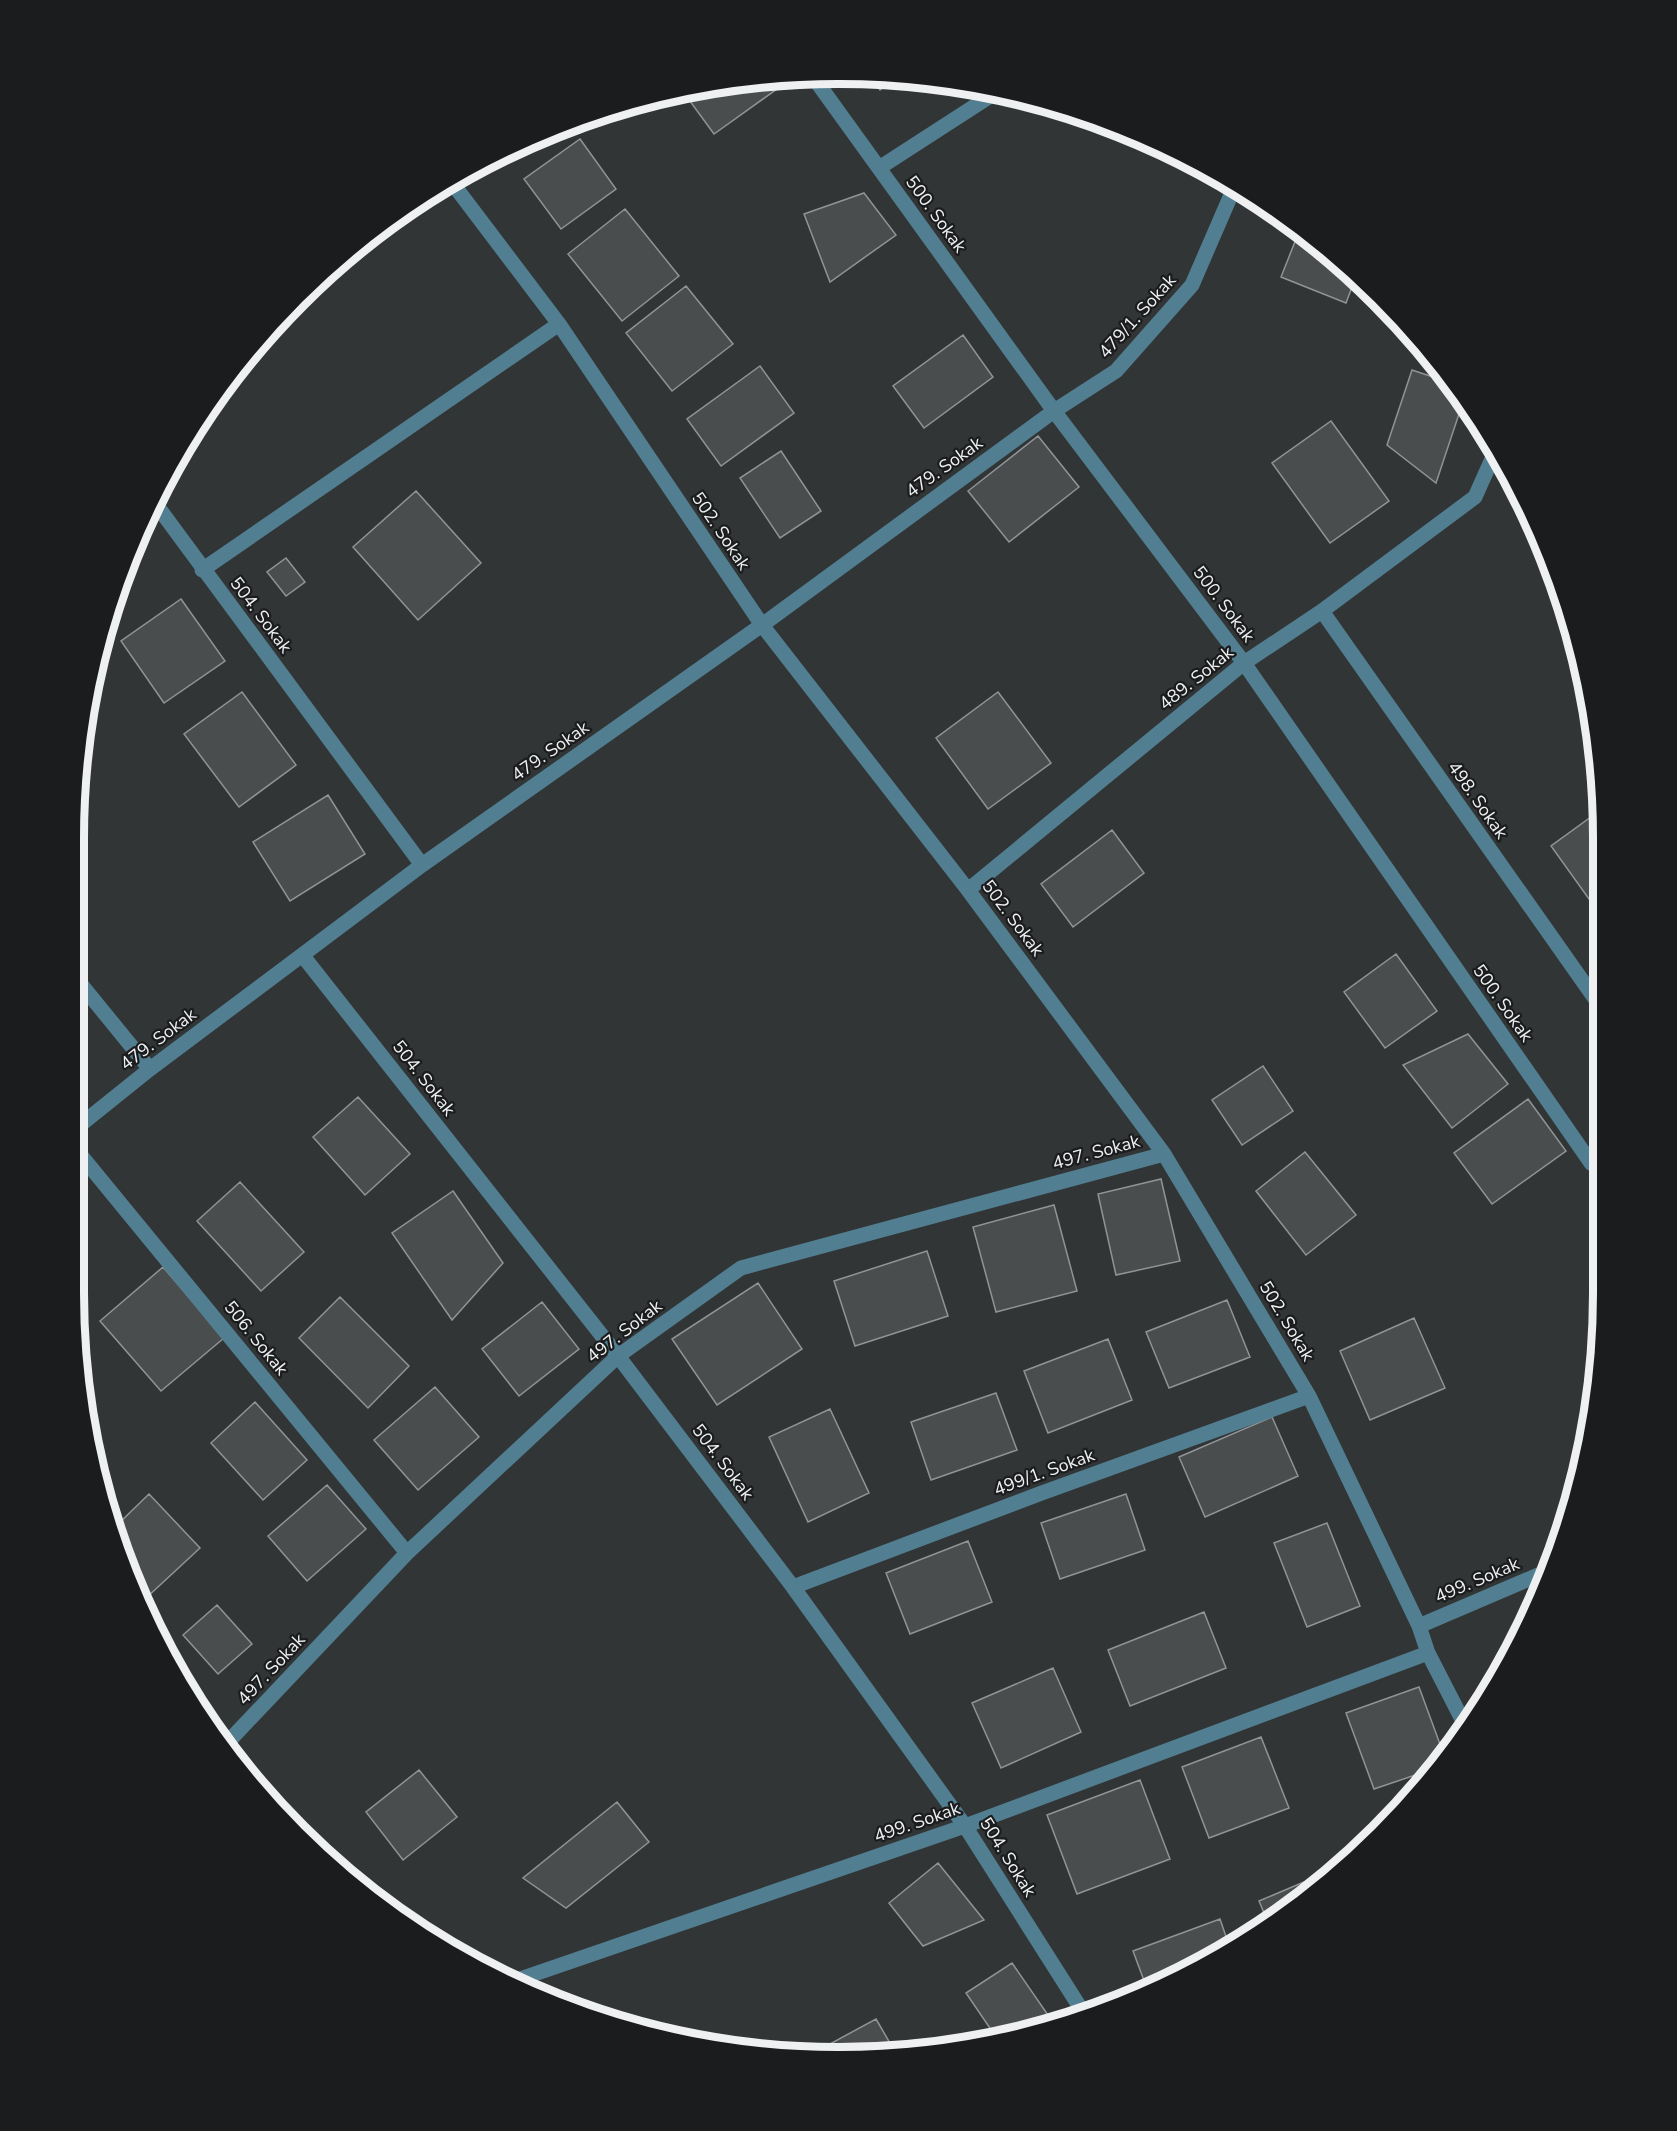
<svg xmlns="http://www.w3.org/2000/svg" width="1677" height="2131" font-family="'Nunito Sans',sans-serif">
<rect width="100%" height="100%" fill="#323536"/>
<path fill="#4a4d4e" stroke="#919496" stroke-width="1.5" d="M888 75 898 77 880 90 870 76Z
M791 79 714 134 684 93 738 80Z
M580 139 616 189 561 229 524 179Z
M864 193 896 235 830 282 804 214Z
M625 209 679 276 622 321 568 254Z
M1300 229 1355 279 1346 303 1281 277Z
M686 286 733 344 672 391 626 333Z
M963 335 993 377 924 428 893 386Z
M760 366 794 413 721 466 687 419Z
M1412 370 1448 382 1463 402 1436 483 1387 445Z
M1331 421 1389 501 1330 543 1272 463Z
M1038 436 1079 487 1009 542 968 491Z
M781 451 821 511 780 538 740 478Z
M416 491 481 563 418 620 353 547Z
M286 558 305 582 286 596 267 572Z
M181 599 225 661 164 703 121 641Z
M242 692 296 765 239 807 184 734Z
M998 692 1051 763 988 809 936 738Z
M328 795 365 854 290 901 253 842Z
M1602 809V889L1589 899 1551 846Z
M1112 830 1144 873 1073 927 1041 884Z
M1396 954 1437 1011 1385 1048 1344 992Z
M1468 1034 1508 1084 1452 1128 1403 1065Z
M1263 1066 1293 1111 1242 1145 1212 1100Z
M358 1097 410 1154 365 1195 313 1137Z
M1528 1099 1566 1151 1492 1204 1454 1153Z
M1305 1152 1356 1215 1306 1255 1256 1191Z
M1161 1179 1180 1261 1116 1275 1098 1194Z
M240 1182 304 1252 261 1291 197 1221Z
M453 1191 503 1263 452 1320 392 1233Z
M1054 1205 1077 1291 996 1312 973 1227Z
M927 1251 948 1316 855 1346 834 1281Z
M163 1267 224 1338 161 1391 100 1321Z
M758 1283 802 1349 717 1405 672 1339Z
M340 1297 409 1366 368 1408 299 1338Z
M1227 1300 1250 1357 1169 1388 1146 1332Z
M542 1302 579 1349 519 1396 482 1349Z
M1414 1318 1445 1388 1370 1420 1340 1351Z
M1108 1339 1132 1400 1048 1433 1024 1371Z
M435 1387 479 1437 418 1490 374 1440Z
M996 1393 1017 1450 931 1480 911 1422Z
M255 1402 307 1460 263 1500 211 1443Z
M830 1409 869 1493 808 1522 769 1437Z
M1272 1417 1298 1476 1205 1517 1179 1457Z
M92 1435 104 1451 95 1457Z
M327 1485 366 1529 307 1581 268 1536Z
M149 1494 200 1548 145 1599 115 1527Z
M1126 1494 1145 1550 1060 1579 1041 1523Z
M1327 1523 1360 1606 1307 1627 1274 1543Z
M968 1541 992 1602 910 1634 886 1573Z
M217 1605 252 1644 218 1674 183 1635Z
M1204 1612 1226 1668 1130 1706 1108 1650Z
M1053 1668 1081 1732 1001 1768 972 1703Z
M1419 1687 1444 1755 1433 1769 1374 1789 1346 1713Z
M1261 1737 1289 1808 1209 1838 1182 1767Z
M419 1770 457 1817 403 1860 366 1812Z
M1140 1780 1170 1859 1077 1894 1047 1815Z
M617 1802 649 1842 566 1908 523 1878Z
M938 1863 984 1920 923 1946 889 1903Z
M1330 1871 1267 1920 1259 1901Z
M1220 1919 1230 1948 1221 1955 1146 1986 1133 1951Z
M1012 1963 1048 2015 1020 2034 996 2037 966 1993Z
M876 2019 894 2050 839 2057 819 2055 817 2051Z"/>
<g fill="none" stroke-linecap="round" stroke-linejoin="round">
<path stroke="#517f91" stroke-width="15" d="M814 78 1054 411 1244 663 1591 1163 1603 1158
M879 168 995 93
M450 180 559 324 762 625 968 890 1164 1154 1309 1396 1419 1626 1428 1653 1466 1727
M155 503 422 865
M202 570 559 324
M1322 611 1603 1010
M968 890 1244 663 1322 611 1475 497 1496 450
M303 956 618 1356 793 1587 965 1826 1083 2012
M75 977 150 1069
M74 1130 150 1069 422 865 762 625 1054 411 1116 371 1192 285 1234 188
M74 1147 407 1553
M793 1587 1039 1494 1309 1396
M1419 1626 1550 1570
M228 1742 407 1553 618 1356 741 1268 1164 1154
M517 1980 965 1826 1428 1653"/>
</g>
<g text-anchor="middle" stroke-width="4.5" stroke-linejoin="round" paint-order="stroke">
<g font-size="18" fill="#eef0f1" stroke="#1b1c1d">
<text transform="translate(936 214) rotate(54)" y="6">500. Sokak</text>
<text transform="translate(1137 316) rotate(-48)" y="6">479/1. Sokak</text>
<text transform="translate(944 467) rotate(-36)" y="6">479. Sokak</text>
<text transform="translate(721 531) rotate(56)" y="6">502. Sokak</text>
<text transform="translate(1224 604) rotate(53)" y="6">500. Sokak</text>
<text transform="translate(261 615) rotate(53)" y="6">504. Sokak</text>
<text transform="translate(1196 678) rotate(-39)" y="6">489. Sokak</text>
<text transform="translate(550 751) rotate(-35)" y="6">479. Sokak</text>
<text transform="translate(1478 800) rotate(55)" y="6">498. Sokak</text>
<text transform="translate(1013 918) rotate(53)" y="6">502. Sokak</text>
<text transform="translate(1503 1003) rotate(55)" y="6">500. Sokak</text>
<text transform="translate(158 1039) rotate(-37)" y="6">479. Sokak</text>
<text transform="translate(424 1078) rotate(52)" y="6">504. Sokak</text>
<text transform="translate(1096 1152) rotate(-15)" y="6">497. Sokak</text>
<text transform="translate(1287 1321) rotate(59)" y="6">502. Sokak</text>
<text transform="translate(624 1331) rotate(-38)" y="6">497. Sokak</text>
<text transform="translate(256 1338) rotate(51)" y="6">506. Sokak</text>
<text transform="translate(723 1462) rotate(53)" y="6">504. Sokak</text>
<text transform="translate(1044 1472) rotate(-20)" y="6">499/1. Sokak</text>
<text transform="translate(1477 1580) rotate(-23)" y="6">499. Sokak</text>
<text transform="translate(271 1669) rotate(-47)" y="6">497. Sokak</text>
<text transform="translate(917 1822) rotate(-19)" y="6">499. Sokak</text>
<text transform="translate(1008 1857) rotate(58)" y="6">504. Sokak</text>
</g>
</g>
<path d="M0 0H1677V2131H0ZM838 84H839A754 754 0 0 1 1593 838V1293A754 754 0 0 1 839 2047H838A754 754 0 0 1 84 1293V838A754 754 0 0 1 838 84Z" fill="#1b1c1d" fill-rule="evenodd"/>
<path fill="none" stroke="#eef0f1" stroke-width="8" d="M838 84H839A754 754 0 0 1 1593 838V1293A754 754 0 0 1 839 2047H838A754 754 0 0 1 84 1293V838A754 754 0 0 1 838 84Z"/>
</svg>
